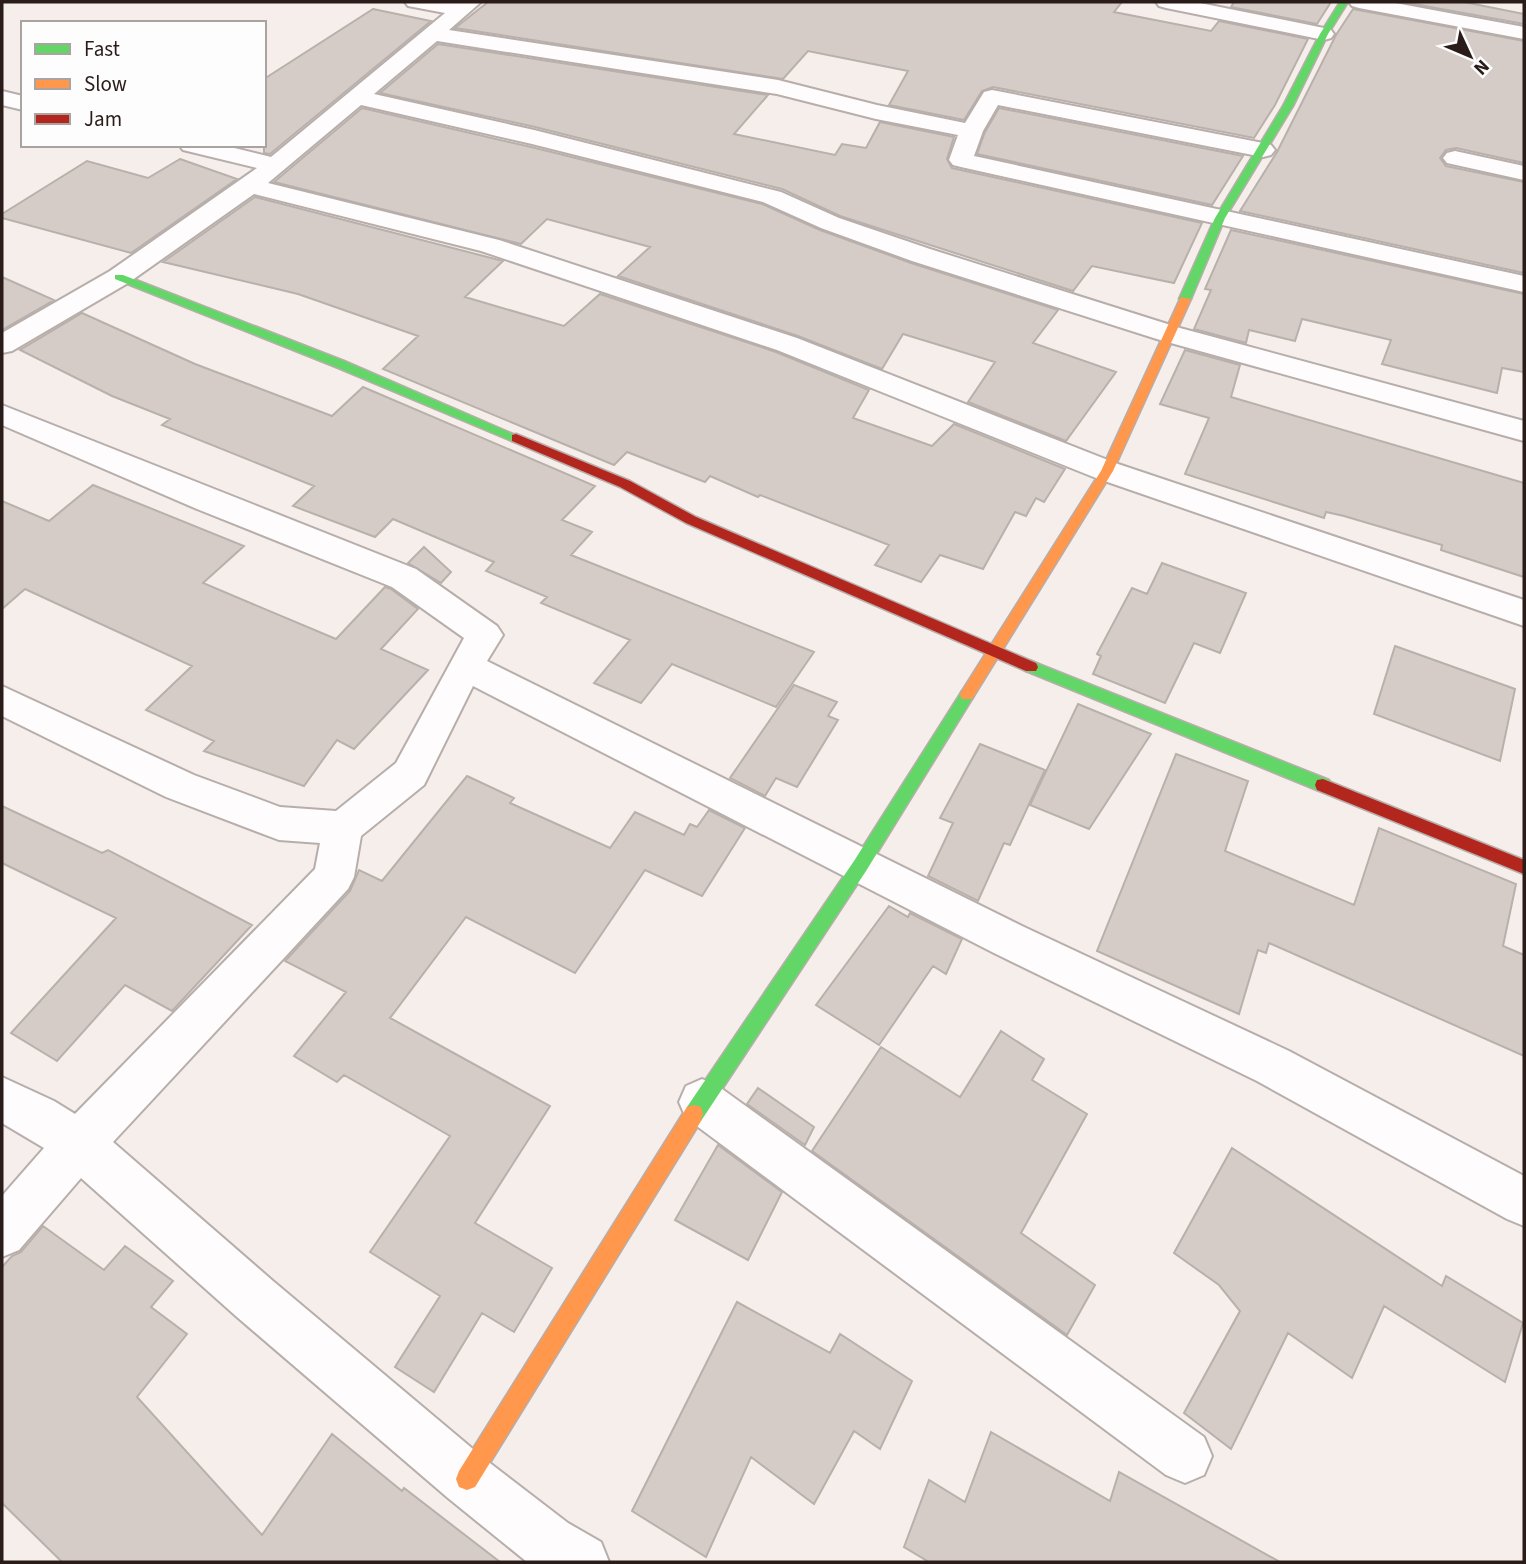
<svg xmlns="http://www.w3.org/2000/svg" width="1526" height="1564" font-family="'Source Sans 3',sans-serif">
<rect width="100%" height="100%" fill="#f6eeeb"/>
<path fill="#d6ccc7" stroke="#b8b0aa" stroke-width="2" d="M488 2H1122L1114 12 1211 31 1219 21 1308 39 1275 105 1254 138 993 87 982 91 964 120 889 105 908 71 808 51 783 79 455 28Z
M1234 2H1331L1317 24 1231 7Z
M1403 2H1464L1524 14V24Z
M373 9 431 21 270 154 264 153V79Z
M1353 9 1524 41V163L1456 148 1446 150 1440 158 1446 166 1524 182V273L1240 211 1277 152 1336 35Z
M438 44 768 95 734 134 835 155 842 144 866 148 880 122 954 137 947 159 952 168 1202 223 1174 283 1092 266 1073 291 840 216 782 189 535 127 380 93Z
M362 108 531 147 762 204 820 230 911 263 1058 310 1033 343 1116 372 1066 441 968 402 995 362 903 334 882 369 798 336 618 276 650 247 547 219 521 244 274 182Z
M999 108 1243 156 1212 205 977 154 985 132Z
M180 159 237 179 131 253 2 218V214L87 161 148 178Z
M255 197 503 261 465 297 564 326 600 294 776 352 869 390 853 418 932 446 954 424 1065 469 1044 502 1036 498 1026 516 1015 512 983 569 940 555 921 582 875 565 889 545 760 495 758 497 710 476 705 482 627 452 614 465 383 369 418 336 298 294 163 262Z
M1231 230 1524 294V372L1502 368 1497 393 1382 364 1391 340 1302 319 1295 341 1249 330 1246 343 1194 329 1211 290 1205 289Z
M2 277 54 300 2 330Z
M82 313 195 364 332 416 363 387 595 486 562 520 592 532 571 555 814 652 776 707 672 664 641 703 594 683 630 640 541 603 547 597 486 571 494 562 393 519 375 537 293 506 314 486 162 425 170 419 112 396 20 350Z
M1185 350 1240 365 1231 397 1524 483V577L1441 550 1442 545 1344 516 1326 512 1324 518 1185 474 1209 418 1160 404Z
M93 485 244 546 203 583 336 639 385 587 391 589 418 609 381 649 428 670 354 749 337 740 304 786 204 751 214 741 146 710 192 666 25 589 2 609V501L49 521Z
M424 547 451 572 441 583 408 563Z
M1162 563 1246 593 1220 653 1194 643 1165 703 1093 674 1101 656 1097 654 1132 588 1147 594Z
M1395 646 1515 689 1500 761 1374 714Z
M794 685 837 702 828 716 838 720 797 787 776 778 765 796 730 778Z
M1078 704 1151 734 1089 829 1030 805Z
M980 744 1045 770 1010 845 1004 843 978 901 928 876 953 823 940 818Z
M1176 754 1248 781 1225 851 1354 905 1379 828 1516 884 1503 946 1524 955V1056L1269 943 1266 953 1258 950 1239 1014 1097 951Z
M467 776 514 798 510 803 610 848 635 812 684 835 690 824 697 827 709 810 745 828 702 896 645 870 575 973 466 917 390 1018 550 1106 475 1223 552 1268 514 1332 482 1313 434 1392 395 1367 440 1296 370 1252 450 1136 344 1075 337 1082 294 1056 346 992 285 961 350 891 359 870 382 881Z
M2 806 102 853 108 850 252 925 172 1011 125 985 57 1061 11 1033 116 918 2 863Z
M889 906 908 917 910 913 962 939 946 974 933 966 879 1045 816 1005Z
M1001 1031 1044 1059 1032 1080 1087 1114 1021 1233 1095 1285 1067 1335 812 1151 881 1047 960 1097Z
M758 1088 814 1127 805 1145 747 1104Z
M718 1145 782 1192 748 1260 675 1220Z
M1232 1148 1442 1286 1446 1276 1523 1323 1505 1382 1384 1306 1352 1378 1288 1333 1231 1449 1184 1413 1240 1311 1219 1285 1174 1253Z
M43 1226 104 1270 125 1246 173 1281 151 1307 187 1334 137 1397 262 1535 332 1434 402 1491 404 1488 500 1562H62L2 1503V1267L12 1256 21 1252Z
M737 1302 830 1353 840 1334 912 1381 880 1449 854 1431 814 1504 751 1457 706 1557 632 1511Z
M991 1432 1110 1501 1119 1472 1280 1562H929L904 1547 929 1480 965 1502Z"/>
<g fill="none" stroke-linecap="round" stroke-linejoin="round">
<defs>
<path id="street" d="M405 2H481L449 30 778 80 877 105 965 123 984 92 992 90 1263 143 1271 145 1275 150 1271 155 1263 157 998 105 983 131 974 156 1524 276V292L961 167 953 165 949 160 958 135 876 119 777 94 437 41 374 94 534 130 781 192 839 218 930 249 1180 328 1524 421V441L1160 340 912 261 821 228 763 202 532 144 361 105 268 183 499 240 797 338 1118 464 1524 600V626L1096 478 777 350 481 251 254 194 128 283 12 351 2 353V333L110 271 257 168 183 150 179 145H222L271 157 445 13 408 6Z
M1156 2H1195L1324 28 1331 30 1334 34 1331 38 1324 40 1166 8 1159 6Z
M1349 2H1390L1524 27V39L1359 8 1352 6Z
M2 91 23 96V110L2 105Z
M1455 151 1524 166V180L1447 163 1443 158 1447 153Z
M2 405 416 569 497 626 503 635 487 661 1022 926 1289 1051 1524 1176V1226L1507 1219 1257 1081 992 952 473 686 424 785 361 836 354 877 348 889 113 1142 273 1281 486 1460 568 1523 601 1542 609 1562H527L448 1498 237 1317 81 1178 19 1250 2 1257V1196L44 1148 2 1123V1077L54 1101 75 1114 315 869 320 843 279 840 166 797 2 716V686L194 775 280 807 336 811 396 763 464 638 392 587 197 509 2 425Z
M702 1079 718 1086 1204 1437 1212 1456 1204 1475 1185 1483 1166 1475 686 1118 679 1102 686 1086Z"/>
<path id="fast" d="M1340 2H1348L1328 34 1293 106 1225 218 1191 299 1181 301 1179 299 1215 218 1283 106 1320 34Z
M115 275H123L344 361 522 438 516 442 512 441 336 367 115 279Z
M1031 661 1329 780 1331 785 1329 790H1317L1026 671 1024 667 1026 663Z
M967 689 972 691 974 695 972 699 866 871 701 1121 694 1123 687 1121 685 1114 687 1107 854 861 962 691Z"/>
<path id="slow" d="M1181 297 1191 299 1113 471 972 699H962L960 695 962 691 1101 471Z
M694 1105 701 1107 703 1114 701 1121 475 1487 467 1490 459 1487 456 1479 459 1471 687 1107Z"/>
<path id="jam" d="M516 434 630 481 696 517 1036 663 1038 667 1036 671H1026L686 523 620 487 512 441V435Z
M1323 779 1524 860V874L1317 790 1315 785 1317 780Z"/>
</defs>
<use href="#street" stroke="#b7aeab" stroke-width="4"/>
<use href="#fast" stroke="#b7aeab" stroke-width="3"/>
<use href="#slow" stroke="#b7aeab" stroke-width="3"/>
<use href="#jam" stroke="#b7aeab" stroke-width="3"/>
<use href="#street" fill="#fefcfc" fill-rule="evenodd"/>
<use href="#fast" fill="#63d668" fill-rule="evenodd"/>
<use href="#slow" fill="#ff974d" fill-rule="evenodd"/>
<use href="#jam" fill="#b3261e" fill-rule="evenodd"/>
</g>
<rect width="1526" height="1564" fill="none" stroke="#2a1d19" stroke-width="7"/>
<rect x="21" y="21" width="245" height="126" fill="#fdfdfd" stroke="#a9a3a2" stroke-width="2"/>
<rect x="35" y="44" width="35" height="10" fill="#63d668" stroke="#a9a3a2" stroke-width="2"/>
<text x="84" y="56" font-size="21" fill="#2a1d19">Fast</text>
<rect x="35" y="79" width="35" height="10" fill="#ff974d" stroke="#a9a3a2" stroke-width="2"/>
<text x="84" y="91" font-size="21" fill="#2a1d19">Slow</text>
<rect x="35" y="114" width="35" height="10" fill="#b3261e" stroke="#a9a3a2" stroke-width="2"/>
<text x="84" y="126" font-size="21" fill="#2a1d19">Jam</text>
<g transform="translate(1470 56) rotate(134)" stroke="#fdfdfd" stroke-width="5" paint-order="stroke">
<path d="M0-5L12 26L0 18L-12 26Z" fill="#2a1d19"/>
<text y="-10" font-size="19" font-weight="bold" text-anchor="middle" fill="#2a1d19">N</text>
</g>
</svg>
